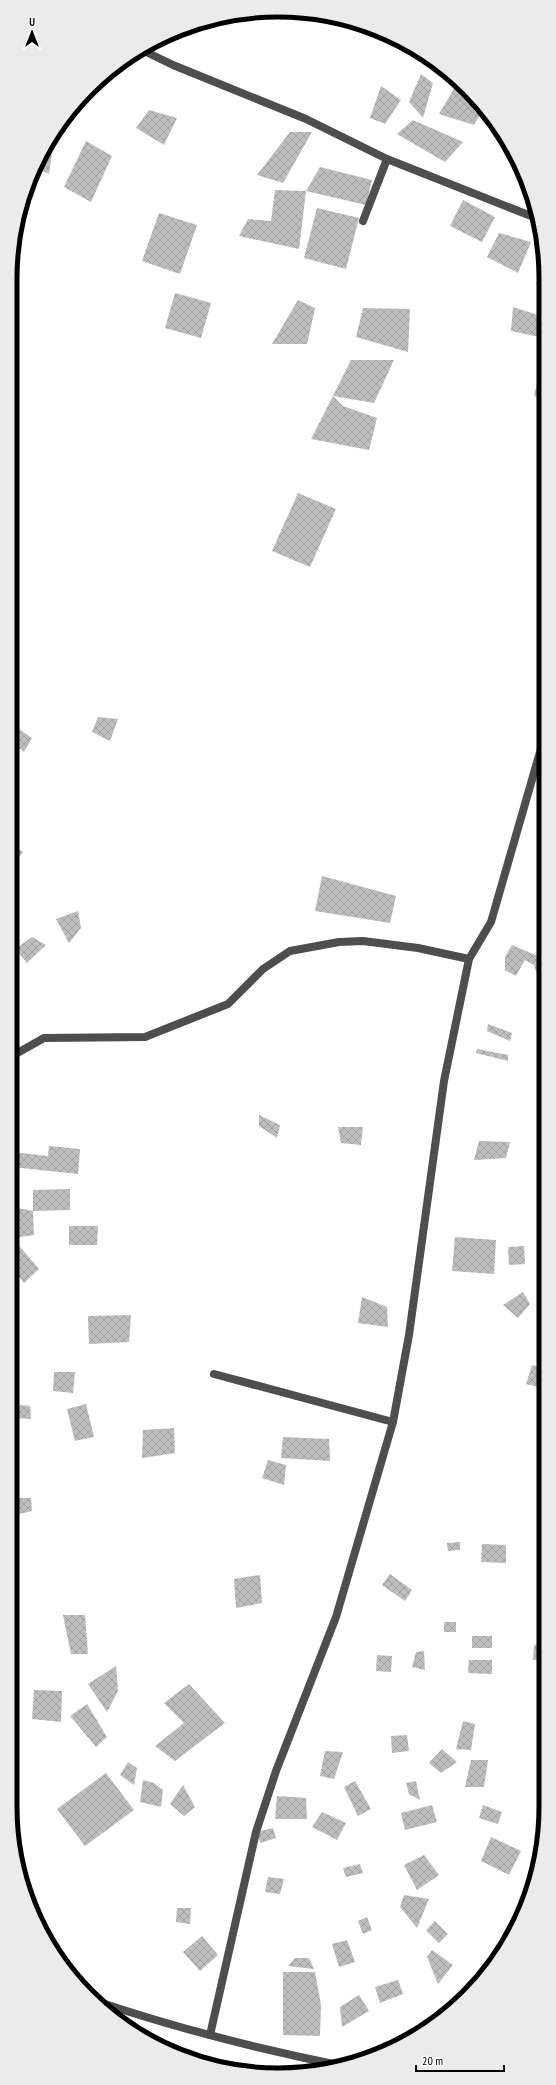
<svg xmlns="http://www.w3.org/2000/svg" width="556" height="2085" font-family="'PT Sans Narrow',sans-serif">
<defs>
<pattern id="building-cross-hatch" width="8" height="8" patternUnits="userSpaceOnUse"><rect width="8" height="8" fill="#bebebe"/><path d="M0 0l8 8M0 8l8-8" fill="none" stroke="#a2a2a2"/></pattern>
</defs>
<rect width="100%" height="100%" fill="#fff"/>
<path fill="url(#building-cross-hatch)" d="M421 74 433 83 423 118 409 102Z
M458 82 468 89 483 110 474 125 439 114Z
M381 86 401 100 385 124 370 118Z
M149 110 177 118 164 145 136 128Z
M413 120 463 142 445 162 397 134Z
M496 129 504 139 494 136Z
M55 130 49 174 35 168Z
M290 132H312L283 183 257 175Z
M86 141 112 156 91 202 64 187Z
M320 167 372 180 366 205 306 191Z
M275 190 306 191 299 249 239 236 248 219 271 221Z
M463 200 495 217 482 242 450 226Z
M317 208 359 218 346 269 304 258Z
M159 213 197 225 180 274 142 261Z
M499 233 531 242 518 273 487 257Z
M543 260 544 285 536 284Z
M175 293 211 303 201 338 165 328Z
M298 300 315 308 307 344H272Z
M513 307 544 317V338L511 331Z
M363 308 410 309 408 352 356 337Z
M543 358H544V399L534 396Z
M351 360H394L374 403 333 396Z
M333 396 343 406 377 418 369 450 311 439Z
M298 493 336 509 310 567 272 551Z
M98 717 118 719 110 741 92 732Z
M13 725 32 738 24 752 13 742Z
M13 845 23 852 13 864Z
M322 876 396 896 390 923 315 911Z
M78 911 81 928 69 943 56 919Z
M32 937 46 945 27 963 15 949Z
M512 945 545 959 539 981 534 965 525 960 516 976 505 970V957Z
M488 1024 512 1033 510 1041 487 1031Z
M477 1049 508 1055V1061L476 1053Z
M259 1115 280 1125 277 1138 259 1126Z
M338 1127H363L361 1145 341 1143Z
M479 1141 510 1142 506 1158 474 1160Z
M49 1146 80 1149 78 1174 12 1167V1152L48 1156Z
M70 1189V1210L33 1211V1190Z
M13 1207 33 1211 34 1235 13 1238Z
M69 1226H98L97 1245H69Z
M455 1237 496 1240 494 1274 452 1271Z
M17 1243 39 1269 24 1283 12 1268V1247Z
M524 1246 525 1264 509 1265 508 1247Z
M523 1292 530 1304 518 1318 503 1305Z
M362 1297 387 1307 388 1327 358 1323Z
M131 1315 129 1342 89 1344 88 1316Z
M532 1365 545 1369V1389L526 1384Z
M54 1372H75L73 1393 53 1391Z
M12 1404 30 1406 31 1419 11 1418Z
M86 1404 94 1437 75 1441 67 1409Z
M174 1428 175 1453 142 1458 143 1430Z
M283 1437 329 1439 330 1461 281 1458Z
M268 1460 286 1465 284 1485 262 1478Z
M11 1498H31L32 1511 11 1516Z
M460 1542V1550L448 1551 447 1543Z
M482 1544 506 1545V1563L481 1562Z
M390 1574 412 1590 405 1601 382 1585Z
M260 1575 262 1603 236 1608 234 1579Z
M63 1615H85L88 1654H71Z
M444 1622H456V1632H444Z
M472 1636H492V1648H472Z
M534 1645H546V1661L533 1660Z
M424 1651 425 1670 412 1667 416 1652Z
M377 1655 392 1656 391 1672 376 1671Z
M469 1660H492V1674L468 1673Z
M116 1666 118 1691 107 1712 88 1684Z
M189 1684 225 1723 175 1761 155 1746 184 1723 164 1703Z
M34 1690 62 1691 61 1722 32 1719Z
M87 1704 107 1737 96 1747 70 1716Z
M463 1721 475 1724 471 1750 456 1749Z
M407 1735 409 1751 392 1753 391 1736Z
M442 1749 457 1762 441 1773 429 1763Z
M325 1751 343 1752 334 1779 320 1776Z
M471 1760H488L484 1787H465Z
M128 1762 137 1768 134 1785 120 1775Z
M106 1773 134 1810 85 1846 57 1809Z
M143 1780 154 1783 163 1790 161 1807 140 1802Z
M355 1781 371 1809 358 1816 344 1787Z
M416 1781 420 1800 409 1794 406 1783Z
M183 1785 195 1807 184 1816 170 1804Z
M277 1796 306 1798 307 1819H275Z
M432 1805 437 1822 405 1830 401 1813Z
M483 1805 502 1812 498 1824 479 1818Z
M322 1812 346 1823 337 1840 312 1827Z
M273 1828 276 1838 260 1843 257 1832Z
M491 1837 521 1851 509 1875 481 1861Z
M424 1855 439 1875 417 1890 404 1865Z
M360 1864 363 1873 346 1877 343 1868Z
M268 1877 284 1879 280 1894 265 1892Z
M404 1895 429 1899 417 1928 400 1907Z
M177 1908H191L190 1924 176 1922Z
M367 1917 372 1930 363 1934 358 1921Z
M435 1921 448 1934 439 1943 426 1930Z
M202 1936 218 1955 200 1971 183 1952Z
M347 1940 355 1962 339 1967 332 1944Z
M432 1950 453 1965 438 1984 427 1957Z
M295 1958H309L314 1969 288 1966Z
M283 1972H315L321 2005 320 2036 283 2035Z
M398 1980 403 1994 380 2003 375 1987Z
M359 1995 369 2011 342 2027 340 2007Z"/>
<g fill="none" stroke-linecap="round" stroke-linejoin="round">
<path stroke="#4e4e4e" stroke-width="8" d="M12 1056 44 1038 145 1037 228 1004 263 969 290 951 339 942 363 941 418 948 469 959 491 922 544 738
M214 1374 393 1422
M210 2035 256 1832 276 1771 336 1617 393 1422 409 1335 444 1081 469 959"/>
<path stroke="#4e4e4e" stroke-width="8" d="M140 49 173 65 306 119 387 159 536 218
M363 221 387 159
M93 2000C175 2028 259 2049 343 2066"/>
</g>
<path d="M0 0H556V2085H0ZM278 17H278A261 261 0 0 1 539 278V1807A261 261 0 0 1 278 2068H278A261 261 0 0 1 17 1807V278A261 261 0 0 1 278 17Z" fill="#ebebeb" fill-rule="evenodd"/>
<path fill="none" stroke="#000" stroke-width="5" d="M278 17H278A261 261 0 0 1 539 278V1807A261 261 0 0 1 278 2068H278A261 261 0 0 1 17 1807V278A261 261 0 0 1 278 17Z"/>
<g transform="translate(32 32)" stroke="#ffffff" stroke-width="3" paint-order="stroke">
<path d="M0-3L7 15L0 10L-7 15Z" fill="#000000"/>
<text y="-6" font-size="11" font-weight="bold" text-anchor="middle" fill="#000000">U</text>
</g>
<path d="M416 2065v6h88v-6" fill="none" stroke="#000000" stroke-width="2"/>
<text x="422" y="2065" font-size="12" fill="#000000" stroke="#ffffff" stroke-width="3" paint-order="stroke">20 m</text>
</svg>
